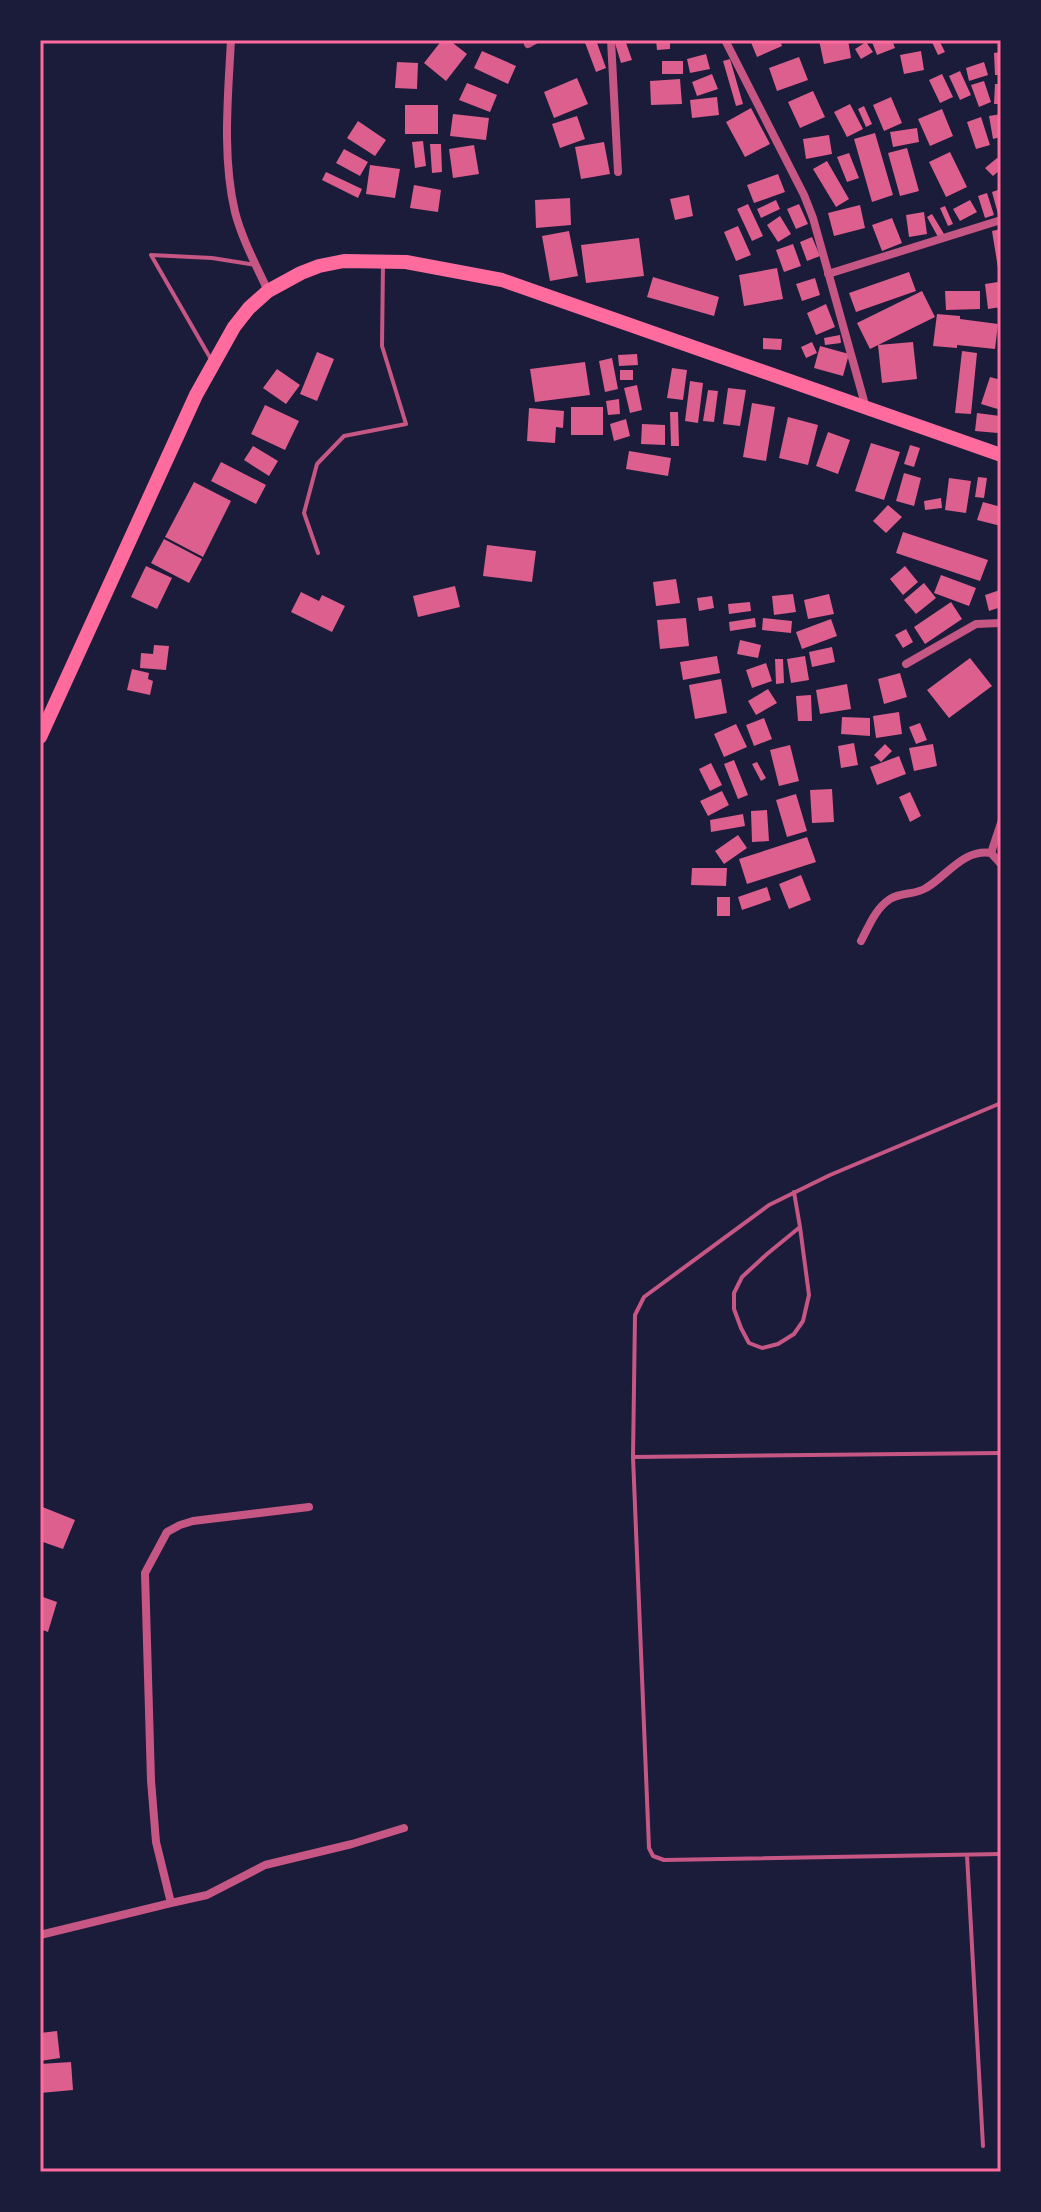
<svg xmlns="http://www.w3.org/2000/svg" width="1041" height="2212" font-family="'Space Grotesk',sans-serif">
<rect width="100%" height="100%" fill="#1b1b3a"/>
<path fill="#dd5f8e" d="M442 40H449L467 54 446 81 424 63Z
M584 40H596L606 68 596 72Z
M614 40H625L632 60 621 63Z
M656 40H670V49L657 50Z
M750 40H780L782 46 757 57Z
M819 40H848L851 58 824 64Z
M879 40H892L895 48 877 55 872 42Z
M931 40H939L945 52 938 55Z
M866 42 873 52 861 59 855 49Z
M482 51 516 66 508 84 474 68Z
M921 51 924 70 904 74 900 55Z
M1001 52V75H995L994 53Z
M706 54 710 69 690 73 687 59Z
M799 57 808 80 777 91 769 68Z
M730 59 743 104 736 106 723 61Z
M662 61H683V74H662Z
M397 62 418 63 417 89 395 88Z
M984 62 988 75 969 81 966 68Z
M960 71 971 95 960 100 949 76Z
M712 74 718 89 697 96 692 82Z
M942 74 953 97 940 103 929 80Z
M577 78 588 104 554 118 544 92Z
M680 79 682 104 651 105 650 81Z
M984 81 991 102 979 107 971 85Z
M467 83 497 95 490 112 459 100Z
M995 84H1001V104H994Z
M813 91 825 117 800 128 788 102Z
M717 97 719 115 692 118 690 100Z
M891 97 902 123 884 131 873 105Z
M850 104 863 129 847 137 834 112Z
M405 105H438V134H405Z
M864 106 872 124 866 127 858 109Z
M751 108 770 144 745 157 726 122Z
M942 109 953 136 930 146 918 119Z
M453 114 489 118 486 140 450 136Z
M1001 114V137L993 139 989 116Z
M577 116 585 139 560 148 552 124Z
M981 117 990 145 976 149 967 122Z
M358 121 386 140 375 156 347 138Z
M917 128 919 142 893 147 890 132Z
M875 133 893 195 872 202 854 139Z
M829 135 832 154 806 159 803 139Z
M423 141 426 166 415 168 412 142Z
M604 142 610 174 581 179 575 147Z
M430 144H441L442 172 432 173Z
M474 145 479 174 453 178 449 149Z
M907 148 919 191 900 196 888 153Z
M344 149 368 162 360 176 336 163Z
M950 152 967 187 946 197 929 162Z
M849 153 859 178 847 182 837 157Z
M997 158 1001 162V169L993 176 985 168Z
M827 161 849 199 836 207 813 169Z
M370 165 400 169 395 198 366 194Z
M326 172 362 189 358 198 322 180Z
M778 174 785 192 754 203 747 185Z
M414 185 441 190 438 212 410 208Z
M1001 189V214H998L992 192Z
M987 193 994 215 985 218 978 196Z
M689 195 693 216 675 220 670 199Z
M570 198 571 225 536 228 535 200Z
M776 200 780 209 761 218 757 209Z
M970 200 977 212 960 221 953 209Z
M748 204 763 236 752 241 737 209Z
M799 204 808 224 796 229 787 209Z
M860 205 865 228 834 236 828 213Z
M945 206 953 224 948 226 940 208Z
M924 212 927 234 909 237 906 215Z
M932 214 944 234 938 237 927 217Z
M780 216 791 234 778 242 767 225Z
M892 218 902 243 882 251 872 225Z
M738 226 751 255 736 261 724 232Z
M1001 229V267L998 268 992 231Z
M569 231 578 276 550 281 542 236Z
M812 237 820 256 807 261 800 242Z
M639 238 644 276 586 283 581 245Z
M793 244 801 266 784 272 776 250Z
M777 268 783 299 744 306 739 275Z
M909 272 916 291 856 312 849 293Z
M653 277 719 297 714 316 647 297Z
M815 278 820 295 802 301 796 284Z
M998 282 1001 307 988 309 985 284Z
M922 291 935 317 870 349 857 323Z
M945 291H980V309L946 310Z
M826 304 835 327 816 335 807 313Z
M937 314 960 316V319L998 324 995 349 957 345V348L933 346Z
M840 335 841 343 825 345 824 338Z
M763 338 782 339 781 350 763 349Z
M812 342 817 353 806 358 801 347Z
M913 342 917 379 882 383 878 345Z
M820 346 849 354 843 376 814 368Z
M962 351 977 353 971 414 955 413Z
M317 352 334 359 317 401 300 394Z
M637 354 638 365 619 366 618 355Z
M612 358 618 389 605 392 599 361Z
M585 362 590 395 535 402 530 369Z
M672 368 687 370 683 400 667 398Z
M277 369 300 385 286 404 263 388Z
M620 370H633V380H620Z
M990 377 1001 380V410L981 404Z
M690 381 703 383 698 423 685 421Z
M637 385 642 410 630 413 624 388Z
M728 388 746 390 740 426 723 424Z
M708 390 718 391 714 422 703 421Z
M619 399 620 414 608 415 606 401Z
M752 403 775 407 766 461 743 457Z
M265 405 299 421 285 450 251 434Z
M571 407H603V435H571Z
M529 408 564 411 563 428 556 427 555 443 527 441Z
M670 412H678L679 446H671Z
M977 413 1000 416 998 433 975 431Z
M788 417 818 425 808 465 779 458Z
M626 419 630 436 614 441 610 424Z
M642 424 665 425V445L641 444Z
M828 432 850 440 838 474 816 466Z
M871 443 900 452 884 500 855 491Z
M910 445 920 448 914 467 904 464Z
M253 446 278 461 269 476 244 460Z
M629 451 671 458 668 476 626 469Z
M221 462 266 485 256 504 211 481Z
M904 473 921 478 914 506 896 501Z
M978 477 987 478 984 498 975 497Z
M949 478 971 481 966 513 945 510Z
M194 482 231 501 203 557 165 537Z
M941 498 942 508 925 510 924 501Z
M983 502 1001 507V526L977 520Z
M888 505 902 517 886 533 873 521Z
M903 532 988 560 980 581 896 553Z
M164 539 202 559 189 583 151 563Z
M487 545 536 551 532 582 483 576Z
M146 566 172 578 157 609 131 597Z
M905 566 918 582 903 595 890 579Z
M941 575 976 588 969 606 934 593Z
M676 579 680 603 656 606 653 582Z
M924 583 936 598 916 614 904 600Z
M455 586 460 607 418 617 413 596Z
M1000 590 1001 607 989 611 985 595Z
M301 592 319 601 322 595 345 606 332 632 291 612Z
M793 594 796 612 774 615 772 596Z
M829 594 834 614 808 619 804 600Z
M712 596 714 608 699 611 697 598Z
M750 602 751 611 729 614 728 604Z
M951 602 962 619 925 644 914 627Z
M686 618 689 646 660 649 657 620Z
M755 618 756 627 730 631 729 622Z
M763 618 792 621 791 633 762 630Z
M831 619 837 636 802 649 796 632Z
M906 629 913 642 903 648 895 635Z
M740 640 761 645 758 658 737 654Z
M154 645 169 646 166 670 140 668 141 653 153 654Z
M832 647 835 662 812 667 809 652Z
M717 656 720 673 683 680 680 662Z
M805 656 809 680 791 683 787 659Z
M970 658 992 686 949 718 927 690Z
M775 659H783L784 683 776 684Z
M766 663 772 681 752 688 746 670Z
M132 669 149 673 148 679 153 681 150 695 127 690Z
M900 673 907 697 884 704 878 679Z
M721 679 727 713 695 719 689 685Z
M847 684 851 709 820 714 816 690Z
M768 689 777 703 756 715 748 701Z
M811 695 812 721H798L796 696Z
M899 712 902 734 876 738 873 716Z
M842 717 870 718V736L841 734Z
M764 718 772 739 754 746 746 725Z
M920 723 927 740 916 744 909 727Z
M736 724 747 747 724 757 714 734Z
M854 743 858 765 841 768 838 746Z
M885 744 892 751 881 762 874 755Z
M933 744 937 766 914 771 909 748Z
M790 745 799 781 779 786 770 750Z
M899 756 906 774 877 785 870 767Z
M734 760 748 795 738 799 724 764Z
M757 762 766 778 761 781 752 764Z
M711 763 722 785 710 791 699 769Z
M832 789 834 822 812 823 810 790Z
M722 791 729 805 708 816 700 801Z
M910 792 921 816 910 822 899 797Z
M796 794 807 831 787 837 776 800Z
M767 810 769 841 752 842 751 811Z
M743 814 745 826 711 832 710 820Z
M738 835 747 848 724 864 715 851Z
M807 837 816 862 747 884 739 859Z
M692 868H727L726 886 691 885Z
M801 875 811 900 789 909 779 884Z
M767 887 771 900 742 910 738 897Z
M717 897H730V916H717Z
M40 1506 75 1520 63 1549 40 1541Z
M40 1596 57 1602 48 1632 40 1629Z
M57 2031 60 2058 40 2061V2033Z
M71 2062 73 2090 40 2093V2064Z"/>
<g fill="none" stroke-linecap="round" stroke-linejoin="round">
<path stroke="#c65784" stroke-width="4" d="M151 255 212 361
M151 255 212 258 256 265
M318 553 304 513 317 464 344 436 406 424 382 346 383 263
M1001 1103 830 1175 769 1205 644 1297 635 1315 633 1457 649 1848 653 1856 664 1860 1001 1854
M794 1192 800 1227 809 1295 803 1321 794 1334 778 1344 762 1348 749 1343 741 1328 734 1309V1293L742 1277 767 1254 800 1227
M633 1457 1001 1453
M967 1855 983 2146"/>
<path stroke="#c65784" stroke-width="8" d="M231 40C228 96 222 157 235 212 242 239 256 265 268 291
M611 40 618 172
M725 40 804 195 813 218 866 408
M528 44 535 40
M828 274 1001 220
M906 664 976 624 1001 623
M1001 823 991 853 1001 864
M861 941C869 926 875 909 890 899 901 892 915 895 926 888 948 875 963 849 991 853
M171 1903 207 1895 265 1865 352 1844 404 1828
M40 1935 171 1903 156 1842 151 1780 145 1573 167 1532 180 1525 193 1521 309 1507"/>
<path stroke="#ff6b9d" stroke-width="14" d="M40 737 196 395 234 327 249 308 268 291 301 273 319 266 344 261 406 262 502 280 1001 455"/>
</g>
<rect width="1041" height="2212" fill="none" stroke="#1b1b3a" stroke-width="84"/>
<rect x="42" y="42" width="957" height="2128" fill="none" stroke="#ff6b9d" stroke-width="3"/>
</svg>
